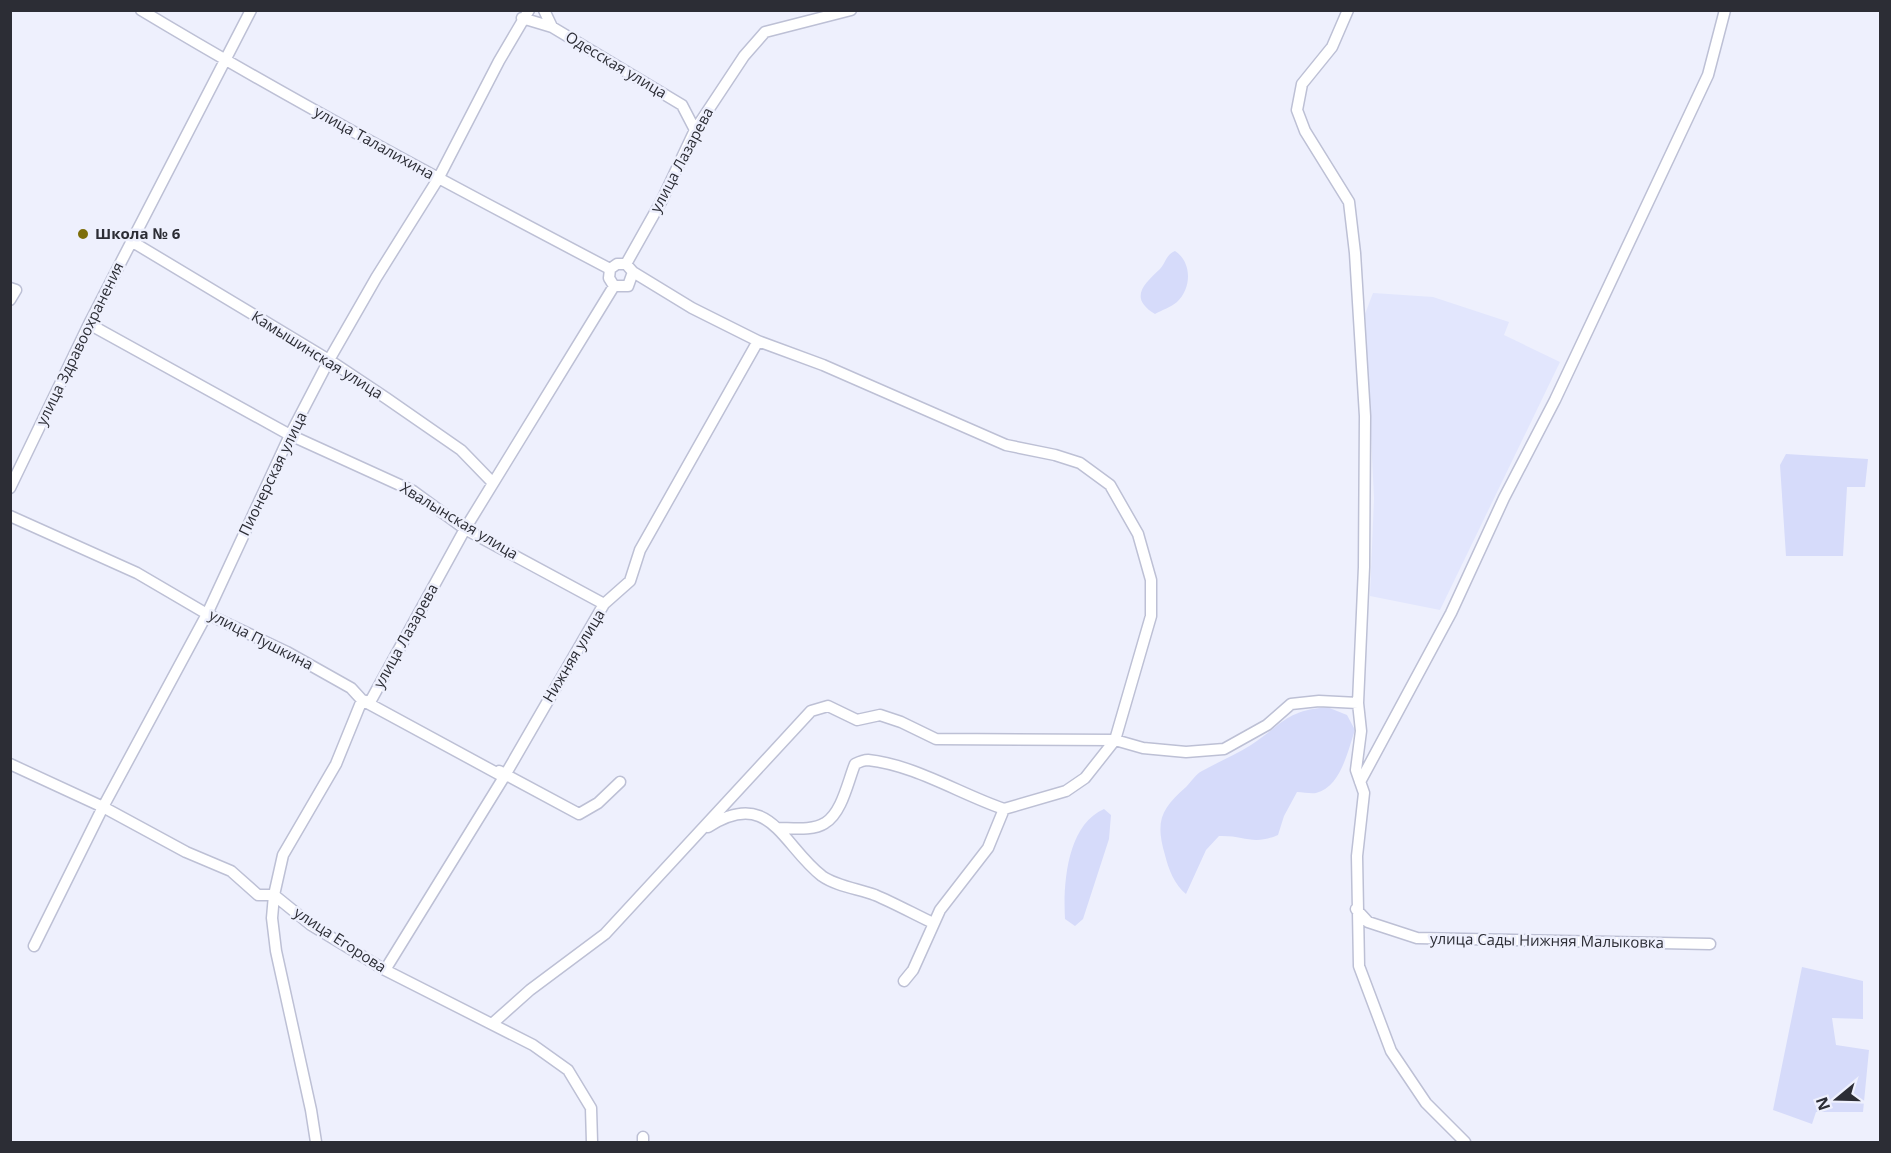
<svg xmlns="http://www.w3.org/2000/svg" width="1891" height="1153" font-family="'Open Sans',sans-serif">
<rect width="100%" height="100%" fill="#eef0fd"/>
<path fill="#e2e6fd" d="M1373 293 1433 297 1509 322 1504 335 1560 362 1440 610 1370 596 1374 498 1365 314Z"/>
<path fill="#d6dbfa" d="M1175 251C1192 262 1192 288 1177 302 1171 307 1162 310 1155 314 1129 298 1143 285 1160 269 1166 262 1166 255 1175 251Z
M1786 454 1868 459 1865 487H1847L1843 556H1786L1780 465Z
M1327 707 1347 715 1355 730C1348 750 1341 787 1316 793 1311 794 1303 792 1297 792L1284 816 1278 835C1252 846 1245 835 1219 836L1206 850 1186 894C1175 886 1168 868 1165 855 1155 821 1161 809 1186 787 1191 782 1196 774 1202 771 1218 762 1235 755 1251 745 1283 724 1285 711 1327 707Z
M1104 809 1111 815 1109 839 1083 919 1075 926 1065 919C1063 884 1067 825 1104 809Z
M1802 967 1863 981V1019L1832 1018 1836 1045 1869 1050 1863 1112H1816L1812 1124 1773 1110Z"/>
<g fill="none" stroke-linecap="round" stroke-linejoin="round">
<defs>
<path id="minor" d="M141 10C294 102 452 186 610 269
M544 10 552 27
M1348 10 1332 47 1302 84 1297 110 1305 131 1349 202 1355 253 1365 416 1364 567 1358 703 1361 731 1356 770 1364 793 1357 856 1359 966 1391 1051 1426 1103 1465 1142
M522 18 552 27 682 105 695 130
M131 241 329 360 386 398 461 450 493 483
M617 264H626L633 272 628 286H614L609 278 610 269Z
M626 264 662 200 695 130 744 56 765 32 851 10
M633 272 692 308 758 341 823 365 1006 445 1055 455 1080 463 1110 485 1138 534 1151 580V616L1115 740 1085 778 1066 791 1004 809 988 848 940 910 913 970 904 981
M10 288 16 290 10 300
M89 324 290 435 413 491 465 529 604 604
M10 488 89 324 251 10
M10 516 137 573 207 614 287 652 351 688 362 700 504 777
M10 764 103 807 186 852 231 871 258 895H274L311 925 385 970 533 1045 568 1070 591 1108 592 1142
M499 771 579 814 598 803 620 782
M1360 782 1451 613 1504 498 1555 400 1708 75 1725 10
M708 827C770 787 782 845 822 876 836 886 859 889 875 895 894 903 914 914 933 923
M778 828C792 828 813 831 825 823 842 813 848 781 855 764 859 762 863 760 868 760 915 765 960 794 1004 809
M1356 909 1368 922 1417 938 1710 944
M34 946 103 807 207 614 290 435 329 360 376 278 438 179 499 61 529 10
M385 970 504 777 604 604 630 581 640 550 758 341
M493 1023 530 990 605 934 811 711 828 706 857 720 880 715 901 722 936 739 1115 740 1143 748 1186 752 1224 749 1267 725 1291 704 1319 701 1358 703
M316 1142 311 1110 276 951 272 918 274 895 283 855 336 764 362 700 370 702 465 529 614 286
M643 1142V1137"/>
</defs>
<use href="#minor" stroke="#bdc0d5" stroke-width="13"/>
<use href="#minor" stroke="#fff" stroke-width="10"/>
</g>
<circle fill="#7d6e0a" stroke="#eef0fd" stroke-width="2" cx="83" cy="234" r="6"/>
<g text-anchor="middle" stroke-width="5" stroke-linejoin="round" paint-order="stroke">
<g font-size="15" fill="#2c2d35" stroke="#eef0fd">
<text transform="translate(616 65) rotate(31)" y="5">Одесская улица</text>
<text transform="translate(374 143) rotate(29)" y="5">улица Талалихина</text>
<text transform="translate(682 160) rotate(-62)" y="5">улица Лазарева</text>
<text transform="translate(80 344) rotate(-64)" y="5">улица Здравоохранения</text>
<text transform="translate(317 355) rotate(32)" y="5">Камышинская улица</text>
<text transform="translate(273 474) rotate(-64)" y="5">Пионерская улица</text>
<text transform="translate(459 521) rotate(31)" y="5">Хвалынская улица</text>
<text transform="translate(406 636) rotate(-61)" y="5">улица Лазарева</text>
<text transform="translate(261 640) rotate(27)" y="5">улица Пушкина</text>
<text transform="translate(574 656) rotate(-59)" y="5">Нижняя улица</text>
<text transform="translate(340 940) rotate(33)" y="5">улица Егорова</text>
<text transform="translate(1547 941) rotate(1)" y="5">улица Сады Нижняя Малыковка</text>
</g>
<g font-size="15" font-weight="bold" fill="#2c2d35" stroke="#eef0fd" text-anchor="start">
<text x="95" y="239">Школа № 6</text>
</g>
</g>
<rect width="1891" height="1153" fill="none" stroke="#2c2d35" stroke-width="24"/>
<g transform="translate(1837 1099) rotate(251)" stroke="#eef0fd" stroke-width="4.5" paint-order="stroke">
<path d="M0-4.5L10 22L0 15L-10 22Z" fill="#2c2d35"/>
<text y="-9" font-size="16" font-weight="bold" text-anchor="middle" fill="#2c2d35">N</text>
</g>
</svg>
